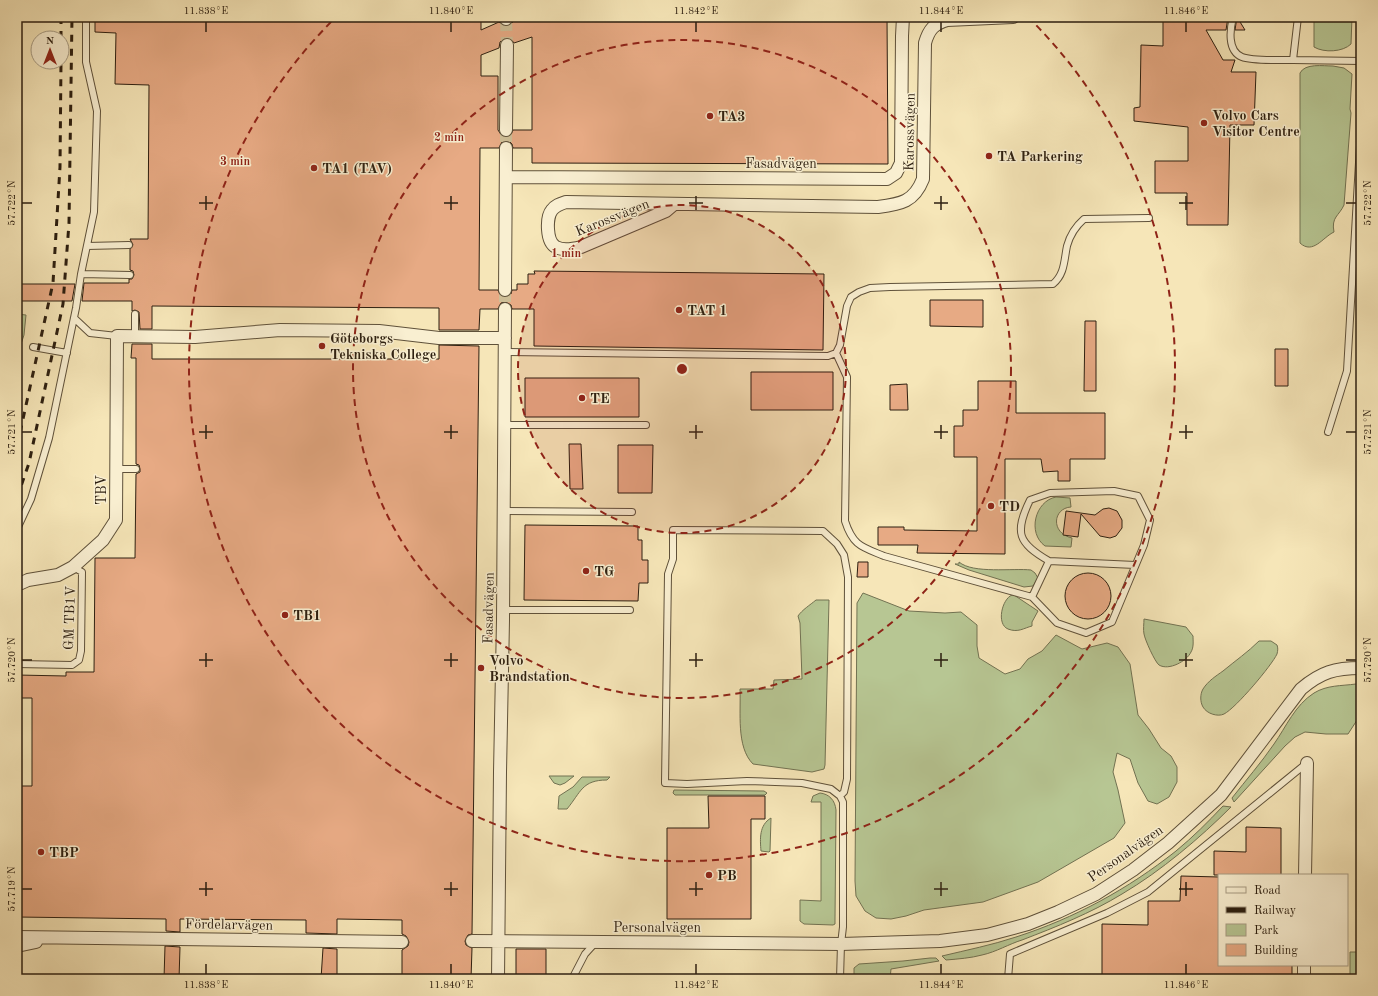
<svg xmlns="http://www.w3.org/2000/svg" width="1378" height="996" font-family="'Old Standard TT',serif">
<rect width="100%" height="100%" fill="#f6e6b8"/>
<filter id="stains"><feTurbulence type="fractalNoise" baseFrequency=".005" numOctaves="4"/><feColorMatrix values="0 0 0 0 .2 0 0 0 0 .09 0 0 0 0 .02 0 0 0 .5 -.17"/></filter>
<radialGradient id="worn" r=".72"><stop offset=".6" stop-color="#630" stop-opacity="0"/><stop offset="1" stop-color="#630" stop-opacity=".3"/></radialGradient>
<path fill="#b7c693" stroke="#727252" d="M1314 17H1352L1351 44C1343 52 1324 53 1314 47Z
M1333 66 1344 68 1352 74 1350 109 1351 113 1344 205C1339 216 1331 217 1334 232 1323 237 1313 255 1300 243V73C1305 63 1323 66 1333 66Z
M17 314 26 315 24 335 17 356Z
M1056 497 1070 498 1071 507C1053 508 1050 533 1072 538L1071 547 1045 546C1027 533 1035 501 1056 497Z
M959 562C973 574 1013 568 1031 570L1035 573 1038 578 1033 586 1024 587 969 570 955 564H959Z
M863 593 909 611 945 613 961 612 977 625V646L979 658 1005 674 1020 669 1028 659 1042 651 1056 635 1082 649 1107 643 1118 647 1130 664 1138 715 1149 729 1161 748 1171 756 1177 767V782L1169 797 1157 804 1148 801 1138 783 1130 759 1117 753 1113 772 1118 790 1125 823 1114 838 1038 882 983 902 924 910 906 916 891 919 876 918 865 911 856 896 855 881 857 603Z
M1012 595H1014L1038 611 1032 622V626C1024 628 1018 633 1008 629 996 624 1002 599 1012 595Z
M816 600H829L825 765 824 769 812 772 753 764C736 747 741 712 740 689H773L774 680 802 679 800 623 798 616C802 610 810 605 816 600Z
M1144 619 1186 627 1193 636C1193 641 1194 647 1191 652 1187 661 1169 671 1159 665 1155 662 1145 640 1144 634 1143 630 1144 623 1144 619Z
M1259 641H1271L1277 645C1278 648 1278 650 1277 654 1272 665 1236 708 1224 714 1218 717 1207 714 1203 707 1200 702 1200 694 1203 689 1208 681 1216 676 1223 671 1235 661 1248 652 1259 641Z
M1356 684H1361V714L1348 734H1326L1305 732 1295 737 1285 746 1234 802 1232 798C1246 780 1261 763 1274 744 1286 727 1295 705 1314 693 1327 685 1341 686 1356 684Z
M549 776H574L565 783 560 785 554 783Z
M582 777H610L607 780C582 780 581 792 567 809H558L559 796 573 787Z
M674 790 764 791 767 793 765 795H675L673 793Z
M820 793C829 794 835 800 836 810L835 919V924L833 925 804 924 800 921V900L821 901V802H811L813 796Z
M1223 806 1231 807C1200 838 1161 871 1122 894 1091 913 1056 927 1022 940 1009 944 996 952 982 955 971 958 958 959 946 960L942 956C967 950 992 945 1016 937 1075 918 1128 889 1176 851 1193 837 1208 822 1223 806Z
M771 818 770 851 769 852 761 851C760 839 759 825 771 818Z
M1361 946V979H1350V952H1361Z
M930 958H936L939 961 891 969 890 979H854V968L859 964 903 961Z"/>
<path fill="#e7aa84" stroke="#2d1f10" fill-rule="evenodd" d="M95 17H481V30L499 22 503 26H509L513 22 514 17H887L888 164 532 163V148H513L512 144 509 141H506L502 142 499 148H480L479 290H498L501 296 505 297H508L511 294 512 290H517V284H528V274H535L534 271 824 274 823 350 534 346V309H512L511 305 505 302 501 303 498 309H480L479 330H439V308L152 306V329H140L139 312 135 310 132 311V301H82L84 283H129V279H132L134 275 133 271 130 270V249L133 245 130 239H148L149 85 115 84 116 33 95 32ZM532 37V130H513L510 136 506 137 502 136 498 130V76H481V55L499 48 500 42 504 38H510L514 43Z
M1163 17H1228L1226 30H1206L1223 60H1235L1231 72H1256L1254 125H1230L1228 225H1187V193H1155V161H1188V127L1134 121V108L1140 107 1141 45 1163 46Z
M1237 17 1245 30H1235Z
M17 284H75L72 301H17Z
M930 300H983V327L930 326Z
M1085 321H1096V391H1084Z
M132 344H152V359H439V345L479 346 472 934 468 935 465 941 466 945 472 948 471 979H402V950L408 946 409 942 406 936 402 934V920L337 919V934L306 933V920L180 919V932L166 931V919L17 917V786H32V698H17V675L66 676V672H94L95 558H135L136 474 140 472V469L139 465 136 464V358H131Z
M1275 349H1288V386H1275Z
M751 372H833V410H751Z
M525 378H639V417H525Z
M978 381H1016V413H1105V459H1070V481H1058V471L1043 472 1041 459H1005V554L917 553 918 545H878V527H904V530L977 531V457H954V426H963V410H978Z
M907 384 908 410H890V385Z
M569 444H581L583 489H570Z
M618 445H653L652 493H618Z
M1109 508 1117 511 1122 520V528L1116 536 1110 538 1100 536 1081 514 1078 537 1063 535 1066 511 1095 515 1103 509Z
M525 525 638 526V540H642V560H648V583H639L638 601 524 600Z
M858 562H868V577H857Z
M1065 596a23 23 0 1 1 46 0a23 23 0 1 1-46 0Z
M708 796H765V819H751V919H667V828H709Z
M1246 827 1281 828V875H1214V851L1246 852Z
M1181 876 1219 877V965H1292V979H1102V924L1148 925V901H1180Z
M165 946 180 947 179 979H164Z
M323 948 337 949V979H321Z
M516 949H546V975H540V979H516Z"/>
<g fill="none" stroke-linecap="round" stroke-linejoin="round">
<path stroke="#cebe96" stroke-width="12" stroke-dasharray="12 6" stroke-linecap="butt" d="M506 19 507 45
M506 130V148
M505 290V309"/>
<defs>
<path id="lane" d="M1233 17C1230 29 1227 51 1242 57 1252 61 1281 60 1293 60L1298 17
M1293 60 1361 61
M87 246 129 245
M81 274 130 275
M74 318 90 333 117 336
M135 336V314
M33 347 67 353
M505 352 828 356 836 353 840 345 847 306 851 297 859 292 870 288 890 287 1053 284C1065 274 1064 260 1067 246 1070 235 1076 226 1084 219L1149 218
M836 353 847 377 845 521C853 546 862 547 884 556L1032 597 1057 623 1086 633 1112 622 1144 545 1150 520 1138 496 1114 491 1050 493 1030 500C1014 533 1018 543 1049 561L1032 597
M504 425H646
M1328 432 1347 371 1361 128
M117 469H136
M504 511 632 512
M17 529 31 499 49 438 76 308 81 274 94 212 97 111 86 62V17
M1049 561 1135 565
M503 610H630
M17 664 72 665 79 660 81 651 82 572 73 567
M840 796 844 792 847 779 848 577 844 555 837 544 823 531 673 530V559L668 574 665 783 687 784 747 781 802 783 831 789 840 796 843 802V927L841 944 840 979
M572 979 585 954 595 943
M1008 979 1010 954 1107 913 1148 892 1307 763"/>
<path id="street" d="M506 17V19
M506 130 507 45
M506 177 887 179 896 173 901 163 902 36 903 17
M673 205 666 211 581 247C573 249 563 251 556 247 546 242 546 217 552 210 556 205 560 204 566 202L878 207C901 204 914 202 923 179L925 43C929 29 934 24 947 20L1013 17
M505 290 506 148
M17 585 28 580 58 575 73 567 103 540 116 520 117 336 195 337 280 330 379 331 439 338H505
M1305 875 1307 763
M17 937 402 942
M472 941 841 944 940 941 987 935 1028 924 1058 912 1096 894 1133 870 1168 843 1221 795 1301 689C1321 672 1335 668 1361 668
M17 946 36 942
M498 979 500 772 503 620 505 309
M1304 979V965"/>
</defs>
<use href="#lane" stroke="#5f513a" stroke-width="8"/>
<use href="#street" stroke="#5f513a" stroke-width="14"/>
<use href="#lane" stroke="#f9efd1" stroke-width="6"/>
<use href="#street" stroke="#f9efd1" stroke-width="12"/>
<path stroke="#2d1f10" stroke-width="3" stroke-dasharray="7 7" stroke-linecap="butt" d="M61 38V17
M17 446 53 283 60 167 61 62
M17 498 29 463 63 304 69 223 72 17"/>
</g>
<path fill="none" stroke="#2d1f10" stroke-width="1.5" d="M206 22V32M451 22V32M696 22V32M941 22V32M1186 22V32M206 196V210M451 196V210M696 196V210M941 196V210M1186 196V210M22 203H32M199 203H213M444 203H458M689 203H703M934 203H948M1179 203H1193M1346 203H1356M206 425V439M451 425V439M696 425V439M941 425V439M1186 425V439M22 432H32M199 432H213M444 432H458M689 432H703M934 432H948M1179 432H1193M1346 432H1356M206 653V667M451 653V667M696 653V667M941 653V667M1186 653V667M22 660H32M199 660H213M444 660H458M689 660H703M934 660H948M1179 660H1193M1346 660H1356M206 882V896M451 882V896M696 882V896M941 882V896M1186 882V896M22 889H32M199 889H213M444 889H458M689 889H703M934 889H948M1179 889H1193M206 964V974M451 964V974M696 964V974M941 964V974M1186 964V974"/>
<circle cx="682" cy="369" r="164" fill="#8f2418" fill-opacity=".12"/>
<g fill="none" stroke="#8f2418" stroke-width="2" stroke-dasharray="7 5">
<circle cx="682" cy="369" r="164"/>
<circle cx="682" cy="369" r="329"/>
<path d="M1028 17A493 493 0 1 1 336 17"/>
</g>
<g fill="#8f2418" stroke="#f9efd1" stroke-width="1.5">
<circle cx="710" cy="116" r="4"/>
<circle cx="1204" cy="123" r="4"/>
<circle cx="989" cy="156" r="4"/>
<circle cx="314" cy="168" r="4"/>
<circle cx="679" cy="310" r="4"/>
<circle cx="322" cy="346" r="4"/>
<circle cx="582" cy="398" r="4"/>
<circle cx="991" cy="506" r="4"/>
<circle cx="586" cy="571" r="4"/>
<circle cx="285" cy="615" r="4"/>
<circle cx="481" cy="668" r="4"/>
<circle cx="41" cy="852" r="4"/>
<circle cx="709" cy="875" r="4"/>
</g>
<g text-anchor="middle" stroke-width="3" stroke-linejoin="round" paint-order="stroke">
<g font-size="14" font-weight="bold" fill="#2d1f10" stroke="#f9efd1" text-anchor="start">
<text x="1212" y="120">Volvo Cars<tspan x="1212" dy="16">Visitor Centre</tspan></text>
<text x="718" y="121">TA3</text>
<text x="997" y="161">TA Parkering</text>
<text x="322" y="173">TA1 (TAV)</text>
<text x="687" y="315">TAT 1</text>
<text x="330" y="343">Göteborgs<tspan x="330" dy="16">Tekniska College</tspan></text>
<text x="590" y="403">TE</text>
<text x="999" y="511">TD</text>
<text x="594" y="576">TG</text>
<text x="293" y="620">TB1</text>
<text x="489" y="665">Volvo<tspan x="489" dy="16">Brandstation</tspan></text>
<text x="49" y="857">TBP</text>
<text x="717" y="880">PB</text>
</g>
<g font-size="14" fill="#2d1f10" stroke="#f9efd1">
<text transform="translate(909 132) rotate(-89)" y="5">Karossvägen</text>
<text x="781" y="168">Fasadvägen</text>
<text transform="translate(612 217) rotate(-22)" y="5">Karossvägen</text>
<text transform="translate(101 490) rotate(-90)" y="5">TBV</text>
<text transform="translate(488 608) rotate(-89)" y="5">Fasadvägen</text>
<text transform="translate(69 618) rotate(-88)" y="5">GM TB1V</text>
<text transform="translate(1125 853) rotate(-35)" y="5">Personalvägen</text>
<text transform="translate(229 924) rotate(1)" y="5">Fördelarvägen</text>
<text x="657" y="932">Personalvägen</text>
</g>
</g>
<circle cx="682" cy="369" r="6" fill="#8f2418" stroke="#f9efd1" stroke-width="2"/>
<g font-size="12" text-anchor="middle" font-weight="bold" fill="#8f2418" stroke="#f9efd1" stroke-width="3" stroke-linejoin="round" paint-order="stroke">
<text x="449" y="141">2 min</text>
<text x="235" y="165">3 min</text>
<text x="566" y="257">1 min</text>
</g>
<rect width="1378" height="996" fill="none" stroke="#f6e6b8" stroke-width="44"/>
<rect x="1218" y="874" width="130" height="92" fill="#f9efd1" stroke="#a79c84"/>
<rect x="1226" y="887" width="20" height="6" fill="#f9efd1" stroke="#a79c84"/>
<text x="1254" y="894" font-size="12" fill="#2d1f10">Road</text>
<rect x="1226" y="907" width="20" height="6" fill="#2d1f10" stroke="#a79c84"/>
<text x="1254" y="914" font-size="12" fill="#2d1f10">Railway</text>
<rect x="1226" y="924" width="20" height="12" fill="#b7c693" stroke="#a79c84"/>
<text x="1254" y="934" font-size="12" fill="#2d1f10">Park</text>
<rect x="1226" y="944" width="20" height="12" fill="#e7aa84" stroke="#a79c84"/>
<text x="1254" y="954" font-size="12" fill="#2d1f10">Building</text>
<g transform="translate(50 50)"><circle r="19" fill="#f9efd1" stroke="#a79c84"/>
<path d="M0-3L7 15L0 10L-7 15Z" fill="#8f2418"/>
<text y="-6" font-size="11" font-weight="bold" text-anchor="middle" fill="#2d1f10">N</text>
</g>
<rect x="22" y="22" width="1334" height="952" fill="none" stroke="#2d1f10" stroke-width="1.5"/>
<g font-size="10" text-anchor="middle" fill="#2d1f10">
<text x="206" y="14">11.838°E</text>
<text x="451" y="14">11.840°E</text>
<text x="696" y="14">11.842°E</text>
<text x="941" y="14">11.844°E</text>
<text x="1186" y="14">11.846°E</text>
<text transform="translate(11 203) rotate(-90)" y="4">57.722°N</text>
<text transform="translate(1367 203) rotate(-90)" y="4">57.722°N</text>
<text transform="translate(11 432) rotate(-90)" y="4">57.721°N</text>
<text transform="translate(1367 432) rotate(-90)" y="4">57.721°N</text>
<text transform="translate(11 660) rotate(-90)" y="4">57.720°N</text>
<text transform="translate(1367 660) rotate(-90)" y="4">57.720°N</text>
<text transform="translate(11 889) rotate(-90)" y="4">57.719°N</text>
<text x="206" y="988">11.838°E</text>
<text x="451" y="988">11.840°E</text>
<text x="696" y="988">11.842°E</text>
<text x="941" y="988">11.844°E</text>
<text x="1186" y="988">11.846°E</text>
</g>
<rect width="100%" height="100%" filter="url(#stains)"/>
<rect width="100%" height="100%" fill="url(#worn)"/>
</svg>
